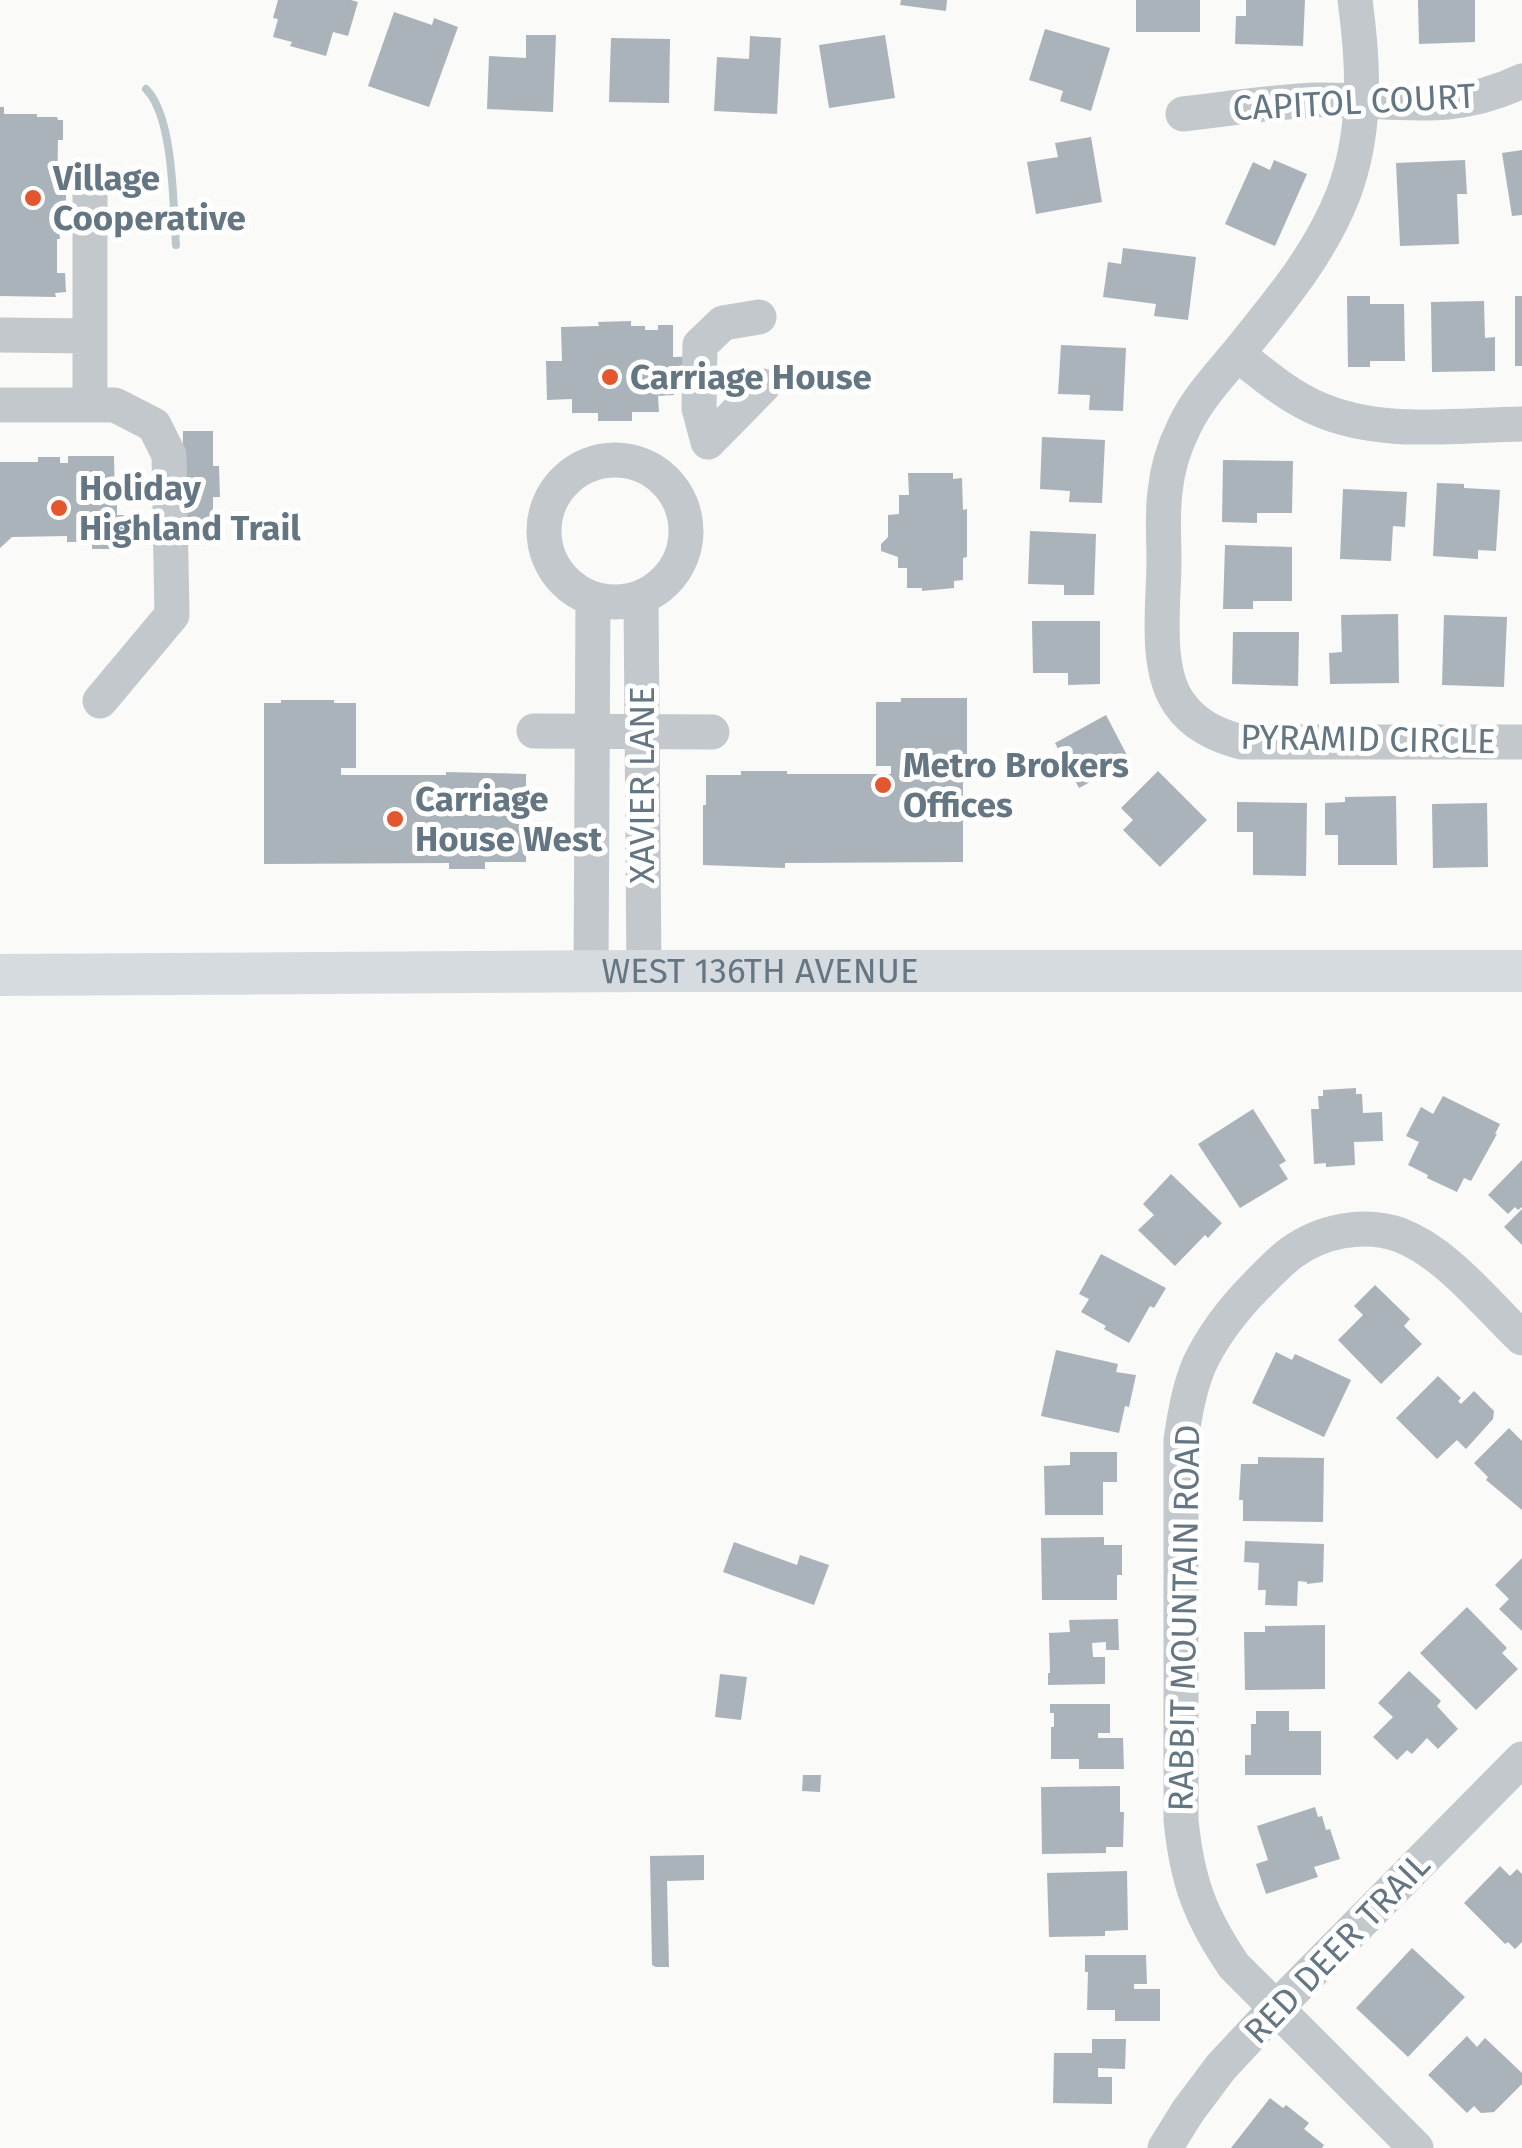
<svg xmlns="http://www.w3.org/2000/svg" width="1522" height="2148" font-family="'Fira Sans',sans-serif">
<rect width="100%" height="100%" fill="#fafaf8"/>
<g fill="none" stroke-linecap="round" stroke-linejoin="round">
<path stroke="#bbc7cb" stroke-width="8" d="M146 89C174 117 173 205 176 245"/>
</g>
<path fill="#aab3b9" d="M278 0H351L358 2 348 36 333 32 326 56 290 46 292 42 273 37 278 19 273 18Z
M901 0H947L946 11 900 5Z
M1136 0H1200V32H1136Z
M1246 0H1305L1303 46 1235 44 1236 16H1246Z
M1418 0H1475V42L1419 44Z
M394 12 432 25 434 18 458 27 429 107 368 86Z
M1045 29 1110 48 1091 111 1060 101 1063 91 1029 80Z
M526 35H556L553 112 487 109 489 56 526 58Z
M885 35 895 98 829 108 819 45Z
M750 36 781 38 777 114 714 111 717 57 749 59Z
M611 38 670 39 669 103 609 102Z
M0 107H4V114H37V117H57L58 120H63V140H58L57 189H66V208H57L60 239H57V273H65L66 292 55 293 56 297 0 296Z
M1091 137 1102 202 1036 214 1027 162 1058 157 1055 143Z
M1522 150V215L1512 216 1502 153Z
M1274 160 1307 174 1275 246 1225 224 1253 162 1270 170Z
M1465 160 1467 194H1457L1459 244 1400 246 1396 163Z
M1123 248 1196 257 1188 320 1154 316 1156 304 1103 297 1108 262 1121 264Z
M1347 296H1370V304H1404L1405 361H1370V367H1348Z
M1515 296H1522V366H1515Z
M1484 301 1485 338 1495 337V371L1432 372 1431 302Z
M631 321V326H645V330H658V325H673V357L714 356V392H674V395L658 396 659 412H632V421H598V413H572V399L547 400 546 361H562L561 327 599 326 598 322Z
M1061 345 1126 348 1123 411 1089 410 1090 395 1058 394Z
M183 431H213V466H219L220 497H213V524L182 522Z
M1042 437 1105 440 1102 503 1069 502 1070 491 1040 489Z
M68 456H114L115 499H97V501H117V515H124V549H92V542H67V536L12 537 0 548V462H38V457H60V463H68Z
M1223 460 1293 461 1292 513H1257V523L1222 522Z
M908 473H953V479L962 478 963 510 967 509V557L963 558V580L954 581V588L922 591V588H907V568H898V557L881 551V544L888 537V515L899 514V495H909Z
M1437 483 1464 484V488L1500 490 1496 551 1478 550V559L1433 556Z
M1343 489 1407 492 1405 527 1393 526 1391 561 1340 559Z
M1030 531 1096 534 1094 595H1064V585L1028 584Z
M1225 545 1292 547V601H1253V609H1223Z
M1398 614 1399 683 1330 684 1329 653 1342 652 1341 615Z
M1444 615 1507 617 1504 687 1442 685Z
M1032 621H1100V684L1068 685V673H1033Z
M1233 632H1299L1298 686 1232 684Z
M901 698H967V769H963V862L785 863V868L703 865V805H706V775H741V771H787V774H891V766H876V702H901Z
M281 700H334V703H356V768H341V775H446V772L526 774V862H485V869H449V863L264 864V703H281Z
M1106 715 1130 761 1079 788 1055 743Z
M1158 771 1207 820 1160 867 1123 830 1133 820 1121 808Z
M1396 796 1397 865H1338V835H1325V803L1345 802V797Z
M1237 802 1307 803 1306 876 1253 875V832H1237Z
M1487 803 1488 867 1433 868 1432 804Z
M1356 1088V1094H1362L1363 1113 1382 1112 1383 1141 1354 1142 1355 1165 1326 1167V1163L1314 1164 1311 1109H1319L1318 1096H1323V1090Z
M1443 1096 1500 1124 1495 1134H1497L1471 1181 1464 1178 1457 1192 1427 1178 1428 1175 1408 1165 1419 1142 1406 1136 1421 1107 1433 1114Z
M1253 1109 1286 1161 1279 1165 1288 1179 1240 1208 1198 1144Z
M1522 1160V1207L1518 1210 1515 1207 1508 1214 1488 1195Z
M1171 1174 1222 1223 1208 1238 1205 1235 1175 1266 1138 1230 1154 1215 1143 1204Z
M1522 1209V1245L1504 1227Z
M1101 1254 1166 1288 1154 1308 1150 1306 1129 1343 1104 1329 1106 1326 1081 1312 1089 1299 1079 1294Z
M1375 1285 1410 1319 1404 1326 1422 1344 1381 1384 1338 1340 1363 1315 1354 1306Z
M1056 1350 1118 1364 1116 1372 1136 1375 1129 1407 1125 1406 1119 1433 1041 1416Z
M1276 1352 1292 1360 1295 1354 1351 1380 1324 1437 1252 1403Z
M1438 1376 1461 1398 1458 1401 1461 1404 1474 1391 1494 1411 1493 1419 1466 1449 1457 1440 1437 1459 1396 1418Z
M1509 1428 1522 1441V1510L1486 1480 1488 1477 1474 1463Z
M1070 1452H1117V1482H1103V1515H1045L1044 1466 1070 1465Z
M1258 1457 1324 1458 1323 1522 1243 1521V1500H1239L1241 1464H1258Z
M1104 1537V1545H1122V1575H1117V1600H1042L1041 1538Z
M1245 1541 1324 1544 1323 1582 1307 1584V1582L1298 1581 1297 1606 1265 1605 1266 1590H1258L1259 1563 1244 1562Z
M734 1542 797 1565 800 1555 829 1565 814 1605 723 1572Z
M1522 1558V1631L1499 1609 1509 1599 1495 1585Z
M1467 1607 1507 1648 1502 1653 1518 1669 1476 1710 1420 1653Z
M1118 1619 1119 1650H1106V1642L1092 1643 1093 1657H1105V1684L1048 1685V1673H1050L1049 1633 1070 1632 1069 1620Z
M1325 1625V1689L1245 1690 1244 1632H1265V1626Z
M1409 1671 1441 1701 1437 1706 1458 1729 1438 1749 1427 1738 1412 1754 1407 1750 1397 1760 1373 1737 1393 1717 1378 1703Z
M720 1674 747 1677 741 1720 715 1717Z
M1050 1704H1110V1733H1098V1738H1123L1124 1769H1079V1759H1051V1727H1054V1713H1050Z
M1256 1711H1289V1731H1321V1775H1245V1755H1251V1724H1256Z
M803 1775H821L820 1792 802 1791Z
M1120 1786V1812H1124L1123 1847H1106V1853L1042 1854 1041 1787Z
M1315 1807 1318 1817 1322 1816 1326 1830 1330 1829 1340 1859 1314 1867 1318 1877 1266 1894 1256 1864 1268 1860 1257 1826Z
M704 1855V1880L667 1881 669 1967H656L652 1965 650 1856Z
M1500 1866 1510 1876 1517 1869 1522 1874V1942L1515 1949 1508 1942 1505 1944 1464 1903Z
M1127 1871 1128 1930 1105 1931V1936L1049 1937 1047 1873Z
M1412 1948 1465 1997 1408 2057 1356 2008Z
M1085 1955H1146L1147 1984H1134V1989H1160V2021H1115V2010H1087L1088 1972H1085Z
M1467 2036 1477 2047 1485 2038 1522 2073V2084L1494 2112 1481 2113 1474 2106 1467 2113 1428 2075Z
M1092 2039H1126L1125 2069 1098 2068V2077H1112V2104L1053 2103 1054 2053H1092Z
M1270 2098 1283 2108 1286 2105 1309 2123 1304 2129 1324 2145 1322 2148H1231Z"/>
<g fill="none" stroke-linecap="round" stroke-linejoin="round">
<path stroke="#c3c8cc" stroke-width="35" d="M1355 0C1364 66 1367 132 1343 195 1319 256 1278 303 1238 353 1219 376 1197 399 1184 427 1174 447 1167 470 1165 492 1162 514 1164 538 1164 561 1164 602 1154 668 1179 703 1194 725 1216 735 1241 742H1522
M1183 114C1227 109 1271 102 1315 100 1393 98 1446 117 1522 81
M0 335 90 336V177
M90 336V405
M1237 354C1262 373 1285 394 1314 407 1378 437 1454 425 1522 424
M0 405H115L154 425 169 455 172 615 100 701
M708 442 699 408 700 345 723 323 759 317
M708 442 763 386
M544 531a71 71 0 1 1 142 0a71 71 0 1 1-142 0Z
M641 598 644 971
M534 731 712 732
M591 972 593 599
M1165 2148 1188 2111 1221 2067 1275 2009 1522 1759
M1416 2148 1234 1966C1200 1916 1187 1881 1181 1820V1440C1185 1414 1189 1389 1199 1365 1213 1335 1234 1308 1257 1285 1268 1274 1279 1262 1291 1253 1321 1231 1364 1222 1400 1235 1447 1253 1486 1304 1522 1338"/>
<path stroke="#d6dbdf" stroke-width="42" id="s1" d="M0 975 644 971H1522"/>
</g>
<g fill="#e4572e" stroke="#fff" stroke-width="4">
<circle cx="33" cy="198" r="10"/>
<circle cx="610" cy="377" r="10"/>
<circle cx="59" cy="508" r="10"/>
<circle cx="883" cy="785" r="10"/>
<circle cx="395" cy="819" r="10"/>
</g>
<g text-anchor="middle" stroke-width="10" stroke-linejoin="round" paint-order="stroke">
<g font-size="35" fill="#657683" stroke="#fff">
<text transform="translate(1354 102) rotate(-3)" y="12">CAPITOL COURT</text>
<text transform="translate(1368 739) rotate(1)" y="12">PYRAMID CIRCLE</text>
<text transform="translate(642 785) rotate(-90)" y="12">XAVIER LANE</text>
<text dy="12" stroke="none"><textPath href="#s1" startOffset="760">WEST 136TH AVENUE</textPath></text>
<text transform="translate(1184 1618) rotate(-89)" y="12">RABBIT MOUNTAIN ROAD</text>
<text transform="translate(1337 1948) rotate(-46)" y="12">RED DEER TRAIL</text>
</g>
<g font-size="35" font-weight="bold" fill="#657683" stroke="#fff" text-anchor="start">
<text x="53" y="190">Village<tspan x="53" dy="40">Cooperative</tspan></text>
<text x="630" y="389">Carriage House</text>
<text x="79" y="500">Holiday<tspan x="79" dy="40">Highland Trail</tspan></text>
<text x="903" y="777">Metro Brokers<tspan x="903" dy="40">Offices</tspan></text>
<text x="415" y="811">Carriage<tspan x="415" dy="40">House West</tspan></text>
</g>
</g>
</svg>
